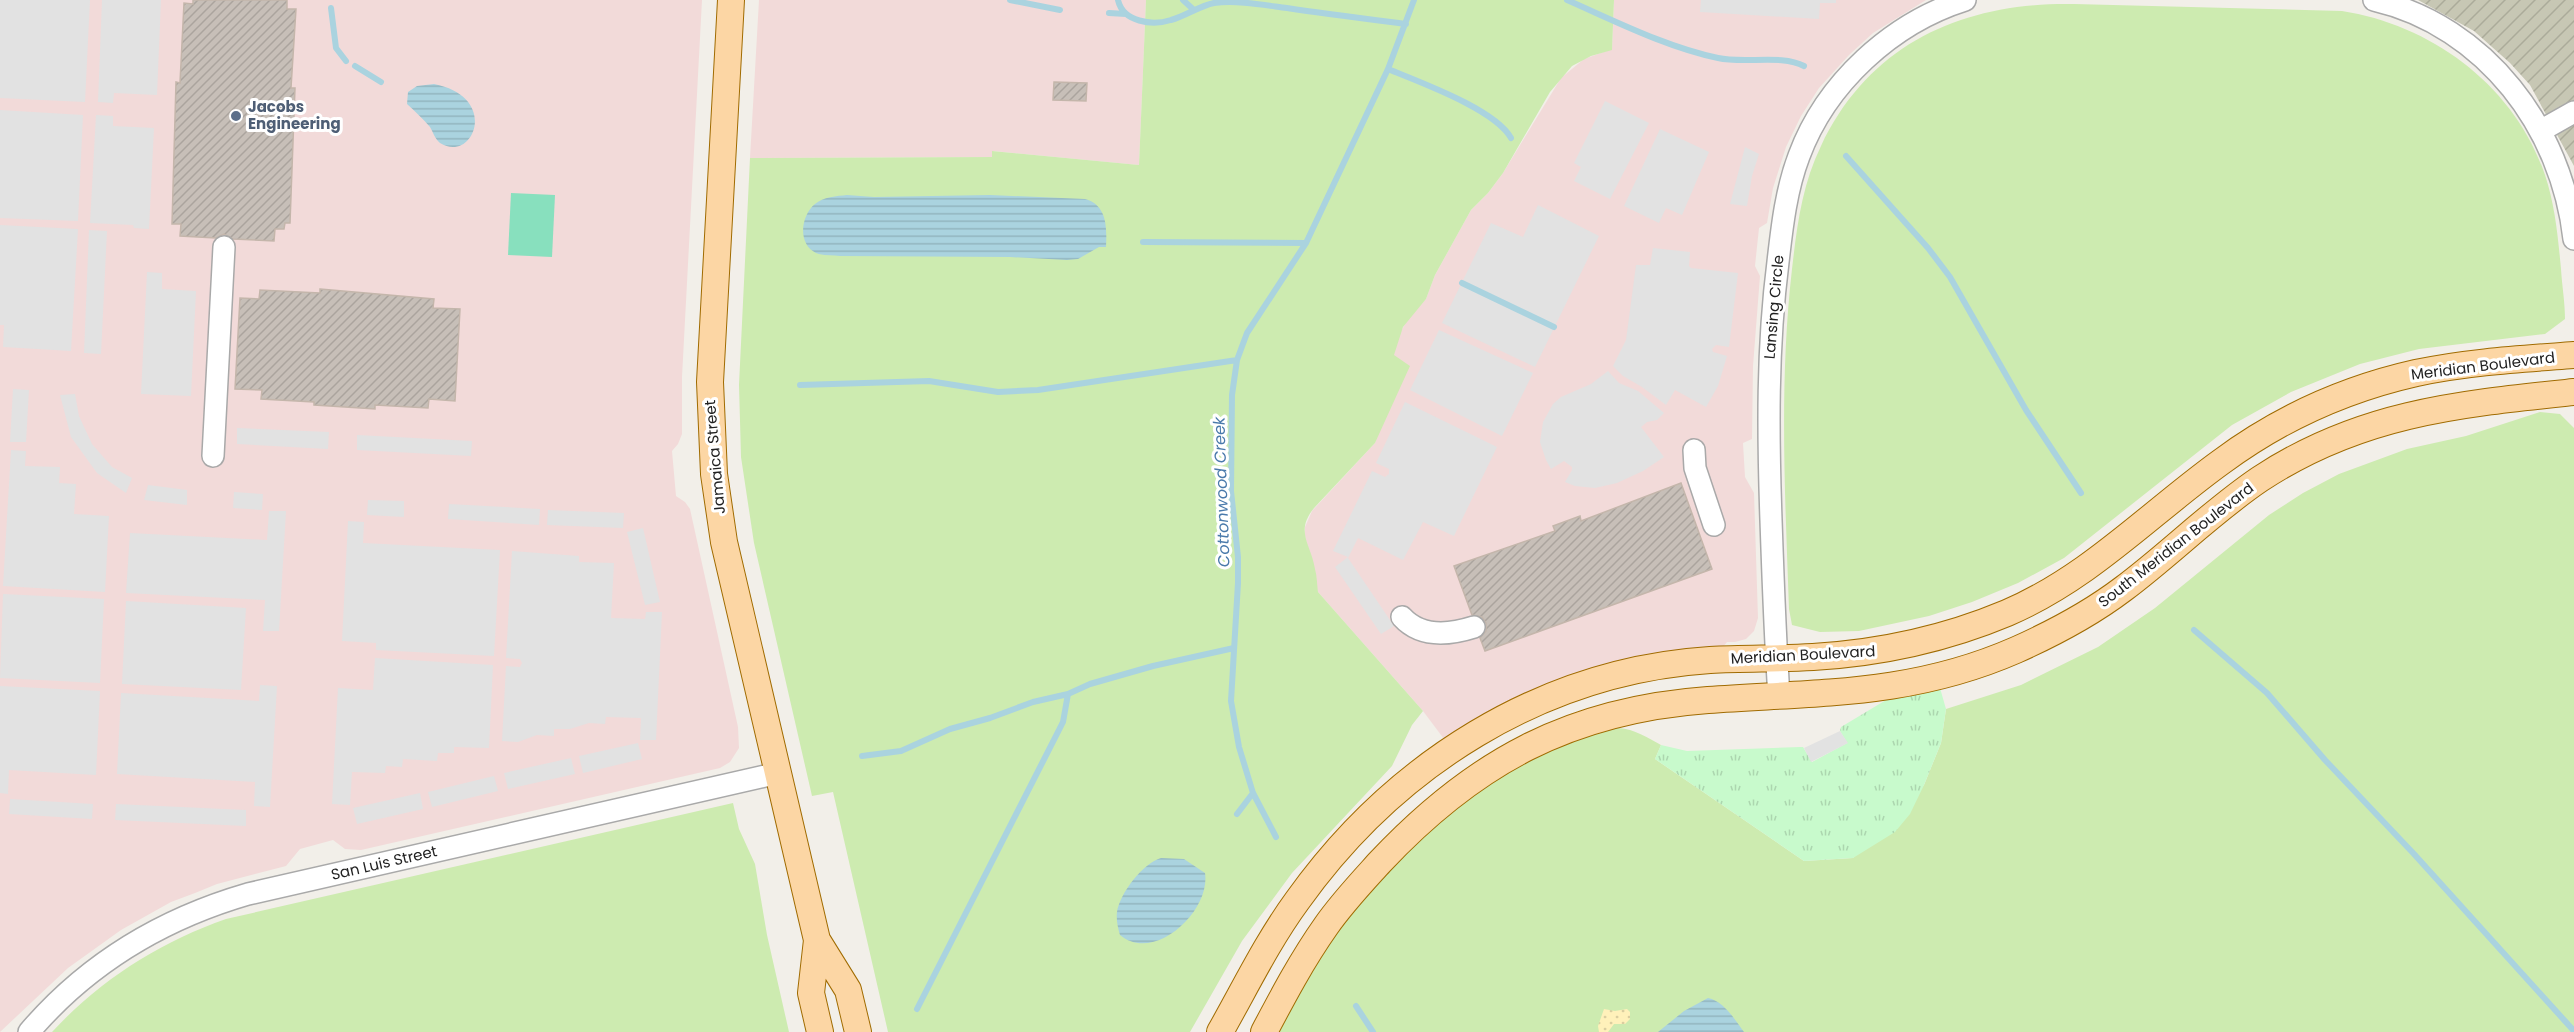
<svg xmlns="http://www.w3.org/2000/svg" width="2574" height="1032" font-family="Poppins,sans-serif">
<defs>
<pattern id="construction-furrows" width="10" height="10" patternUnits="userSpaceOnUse" patternTransform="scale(1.5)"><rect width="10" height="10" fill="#c7c7b4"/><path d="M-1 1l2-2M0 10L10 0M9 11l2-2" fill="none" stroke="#abab9a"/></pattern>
<pattern id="sand-dots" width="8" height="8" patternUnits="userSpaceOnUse" patternTransform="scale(1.5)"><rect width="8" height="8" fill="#fff1ba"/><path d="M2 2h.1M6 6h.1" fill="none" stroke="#dacea0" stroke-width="1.8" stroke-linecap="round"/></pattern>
<pattern id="park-tufts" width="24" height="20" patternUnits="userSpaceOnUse" patternTransform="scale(1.5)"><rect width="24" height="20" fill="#c8facc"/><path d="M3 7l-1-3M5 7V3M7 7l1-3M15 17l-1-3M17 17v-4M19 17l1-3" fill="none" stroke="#acd6af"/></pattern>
<pattern id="water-rules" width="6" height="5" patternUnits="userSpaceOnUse" patternTransform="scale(1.5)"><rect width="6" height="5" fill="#aad3df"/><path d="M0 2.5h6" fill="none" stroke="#92b5bf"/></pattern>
<pattern id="building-hatch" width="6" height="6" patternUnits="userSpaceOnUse" patternTransform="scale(1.5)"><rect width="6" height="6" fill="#c7bfb8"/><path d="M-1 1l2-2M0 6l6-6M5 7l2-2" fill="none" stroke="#aba49e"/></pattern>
</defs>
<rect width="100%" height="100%" fill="#f2efe9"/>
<path fill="#f2dad9" d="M0 0H702L682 377V434L678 444 672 451 676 496 685 502 690 509 738 727 739 748 730 762 720 768 361 850 345 849 333 840 300 849 286 866 217 884 195 893 171 902 121 930 68 968 0 1032Z
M759 0H1146L1139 165 993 151V157L750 158Z
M1614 0H1926L1873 33 1849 55 1819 88 1801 116 1786 147 1773 188 1767 223 1759 228 1755 266 1760 276 1753 366 1752 439 1743 443 1745 477 1754 493 1758 618 1754 631 1746 639 1735 642H1727L1722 648 1596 668 1553 683 1508 702 1444 739 1423 711 1318 592 1305 536V527L1312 511 1375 443 1397 339 1407 320 1426 299 1435 275 1471 210 1488 193 1503 173 1561 78 1584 59 1612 49Z"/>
<path fill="url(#construction-furrows)" d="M2418 0H2574V166L2530 85 2510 63 2474 31Z"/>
<path fill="#cdebb0" d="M1146 0H1614L1612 50 1591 56 1572 66 1550 92 1503 173 1488 193 1471 210 1435 275 1426 299 1403 327 1394 355 1410 366 1375 443 1315 507C1294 531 1311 544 1315 569 1317 576 1317 585 1318 592L1423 711 1412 725 1392 766 1292 873 1242 941 1190 1032H888L833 792 812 796 754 543 741 457 739 385 750 158 992 157V151L1139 165Z
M2074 4 2342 11C2432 25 2515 86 2545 175 2555 205 2558 237 2561 269 2562 286 2565 302 2565 319L2545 334 2419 349 2360 364 2291 392 2232 425 2064 558 2018 583 1972 602 1929 616 1859 631 1820 632 1792 625 1789 609C1785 495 1779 382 1792 269 1797 226 1802 185 1821 146 1870 42 1965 2 2074 4Z
M2540 412 2560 414 2574 428V1032H1278C1297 997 1316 959 1340 927 1400 848 1477 777 1571 742 1586 736 1603 727 1619 728 1634 729 1648 738 1661 745L1655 759 1804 861 1853 858 1924 785 1941 743 1946 709 2021 685 2098 647 2155 608 2269 515 2303 493 2339 474 2407 449 2466 436Z
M733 803 739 829 755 864 767 935 789 1032H52C100 980 160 942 226 919Z"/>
<path fill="url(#sand-dots)" d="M1604 1009 1615 1011 1627 1009 1630 1012V1019L1625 1024H1614L1608 1032H1599L1598 1026Z"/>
<path fill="url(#park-tufts)" d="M1940 688 1946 709 1941 743 1924 785 1910 814 1895 832 1853 858 1804 861 1655 759 1661 745 1687 751 1800 747H1803L1812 762 1847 743 1840 731 1841 727 1886 700Z"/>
<path fill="#88e0be" d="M511 193 555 195 552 257 508 255Z"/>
<path fill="#e2e2e2" d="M0 0H90L85 102 0 98Z
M102 0H161L157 95 114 93 113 103 98 102Z
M1701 0H1836V3H1820L1819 19 1700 12Z
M1605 101 1649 123 1610 199 1574 181 1581 167 1574 163Z
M0 110 83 115 78 221 0 218Z
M96 115 113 116V126L154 128 149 229 134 228 133 225 90 223Z
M1660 129 1709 152 1682 215 1666 208 1659 223 1624 206Z
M1745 147 1759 154 1752 176 1747 206 1730 204Z
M1538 205 1599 236 1535 367 1442 323 1491 223 1523 237Z
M0 225 78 229 71 351 3 347 4 325H0Z
M89 230 107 231 101 354 84 353Z
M1653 248 1690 252 1689 266 1691 268 1738 273 1729 347 1716 345 1712 349 1713 352 1727 356 1718 386 1706 407 1675 390 1666 405 1642 387 1623 376 1613 366 1626 340 1636 265H1650Z
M147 272 162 273V289L196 291 191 396 141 394Z
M1439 330 1533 373 1502 436 1410 390Z
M1608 371 1619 383 1638 391 1664 413 1657 420 1647 422 1641 427 1664 457 1643 471 1617 483 1595 488 1575 486 1565 482 1572 470V467L1564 461 1551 469 1546 460 1540 442 1543 422 1553 404 1561 397 1591 384Z
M13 389 29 390 26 442H10Z
M75 394 79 416 92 444 112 467 132 478 126 493 97 473 71 437 60 395Z
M1405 402 1497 447 1454 536 1423 522 1403 560 1358 538 1348 558 1394 626 1381 634 1335 567 1348 557 1333 551 1372 471 1385 477 1389 474V469L1376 463Z
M237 428 329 432 328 449 237 444Z
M357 435 472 441 471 456 357 450Z
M11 450 26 451 25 466 60 467 59 483 76 484 74 514 109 516 105 592 3 586Z
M148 485 187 490V505L144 500Z
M234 492 263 494 262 510 233 508Z
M368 500 404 501V517L367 515Z
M449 504 540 509 539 525 448 519Z
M548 510 624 513 623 528 547 525Z
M269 511H286L279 631H263L265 600 126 593 130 533 267 540Z
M348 521 364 522 363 543 500 550 494 656 376 650V643L342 641Z
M643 528 660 602 645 605 627 532Z
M512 551 579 556V562L614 563 611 618 645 619 646 612H662L656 740H640L641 718 606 717 605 724 589 723 570 729H554V736L537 735 518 742 502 741 506 666 520 667 522 663 520 659 506 658Z
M3 594 104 599 100 683 0 678Z
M126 601 246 608 241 690 122 684Z
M375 658 493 665 489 748 454 747V753H438L437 761 403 759 402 767 386 766 385 773 352 772 350 805 332 804 338 688 373 690Z
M260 685 277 686 270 807 254 806 255 782 117 774 121 693 259 701Z
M0 686 100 691 96 775 9 770 8 794 0 793Z
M1840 731 1848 743 1811 762 1804 748Z
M638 743 642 759 583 773 579 756Z
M571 758 575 774 508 789 504 773Z
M494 776 498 791 432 807 428 792Z
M420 793 423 809 357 824 353 808Z
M10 799 93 804 92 819 9 814Z
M116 804 246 810V826L115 820Z"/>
<path fill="url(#water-rules)" d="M434 84C501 97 473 164 440 143 435 139 433 132 430 127 423 119 415 111 407 104L408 92 417 86Z
M847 195 874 197 990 195 1085 199C1107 205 1107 227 1106 247H1099L1078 259 1067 260 1010 257 840 256C832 255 823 256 816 253 797 244 801 215 815 204 823 197 837 196 847 195Z
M1161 858 1184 859 1205 873C1211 911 1154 964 1120 935 1118 928 1116 920 1117 912 1120 893 1143 863 1161 858Z
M1708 998C1724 1001 1735 1020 1744 1032H1658L1684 1011Z"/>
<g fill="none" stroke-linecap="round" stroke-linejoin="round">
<path stroke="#aad3df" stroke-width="6" d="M1010 0 1060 10
M1118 0C1123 22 1152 26 1171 20 1186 16 1199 6 1214 3 1237 0 1264 5 1287 8 1327 14 1367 19 1406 24
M1183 0 1194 10
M1567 0C1615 21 1666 47 1718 58 1744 64 1782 54 1804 66
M331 8 336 48 346 61
M1109 13 1126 14
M355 66 381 82
M1388 69C1419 82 1495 109 1511 138
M1846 156 1928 248 1950 277 2026 410 2081 493
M1143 242 1306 243
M1462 283 1554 327
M800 385 929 381 998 392 1038 390 1237 360
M2194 630 2267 693 2325 760 2414 854 2574 1031
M862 756 901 751 950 729 990 718 1033 702 1068 694 1090 684 1153 666 1234 648
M1237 814 1253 793
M1276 837 1253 793 1239 747 1231 701 1238 583V557L1231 491 1232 395 1237 360 1247 333 1306 243 1388 69 1414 0
M1356 1006 1373 1032
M917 1009 1063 722 1068 694"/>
</g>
<path fill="url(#building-hatch)" stroke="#c4b6ab" stroke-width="1.5" d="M193 0H287V9H296L291 88H295L290 223H285L284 229H275L274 241 233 239 224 234 216 238 180 236 181 224H172L176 82 180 83 184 3 193 4Z
M1054 82 1087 83 1086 101 1053 100Z
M320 289 434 299 433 308 460 309 455 401 429 399 428 408 375 405V409L345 407 314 405V402L261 399 262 390 235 389 240 298 259 299 260 290 320 293Z
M1681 483 1712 569 1485 651 1480 638 1486 631V623L1482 617 1472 615 1454 566 1555 531 1553 526 1580 516 1581 521Z"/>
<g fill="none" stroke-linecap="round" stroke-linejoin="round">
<defs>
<path id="minor" d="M2374 0C2486 26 2562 129 2574 239
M2542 130 2574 112
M1694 450 1695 468 1714 525
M213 456 224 247
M1402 617C1421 638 1449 635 1474 627
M1779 696C1775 638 1773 579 1771 520 1768 434 1767 348 1778 262 1782 227 1786 190 1799 156 1826 83 1892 23 1965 0
M29 1032C87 964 162 919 248 894L778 773"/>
<path id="major" d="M731 0 710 382 714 474 724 542 817 940 848 990 858 1032
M817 940 811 993 820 1032
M1220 1032C1245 988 1267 942 1297 901 1394 765 1541 671 1710 660 1744 658 1779 659 1813 657 1881 653 1945 639 2007 613 2089 578 2149 514 2221 462 2279 419 2345 389 2416 373 2467 362 2521 359 2574 355
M1264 1032C1283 996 1302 960 1326 926 1342 903 1361 883 1380 862 1474 762 1570 710 1708 700 1819 692 1911 696 2016 650 2054 633 2090 614 2123 589 2170 554 2211 512 2260 479 2360 413 2459 404 2574 392"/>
</defs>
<use href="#minor" stroke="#a9a9a9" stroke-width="24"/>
<use href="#major" stroke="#a06b00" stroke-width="28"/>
<use href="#minor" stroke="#fff" stroke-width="21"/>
<use href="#major" stroke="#fcd6a4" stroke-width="26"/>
</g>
<circle fill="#5c6f8a" stroke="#fff" stroke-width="2" cx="236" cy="116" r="6"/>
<g text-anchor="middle" stroke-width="6" stroke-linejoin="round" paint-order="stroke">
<g font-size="15" font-weight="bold" fill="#4e5e75" stroke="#fff" text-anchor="start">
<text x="248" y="112">Jacobs<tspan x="248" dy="17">Engineering</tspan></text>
</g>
<g font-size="15" fill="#222" stroke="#fff">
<text transform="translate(1774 307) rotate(-85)" y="5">Lansing Circle</text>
<text transform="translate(2483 366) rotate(-7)" y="5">Meridian Boulevard</text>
<text transform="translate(715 457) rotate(-95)" y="5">Jamaica Street</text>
<text transform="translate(2176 545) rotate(-38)" y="5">South Meridian Boulevard</text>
<text transform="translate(1803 655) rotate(-3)" y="5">Meridian Boulevard</text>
<text transform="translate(384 863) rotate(-13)" y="5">San Luis Street</text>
</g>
<g font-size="16" font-style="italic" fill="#4a7aab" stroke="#fff">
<text transform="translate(1221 492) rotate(-92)" y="6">Cottonwood Creek</text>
</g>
</g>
</svg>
